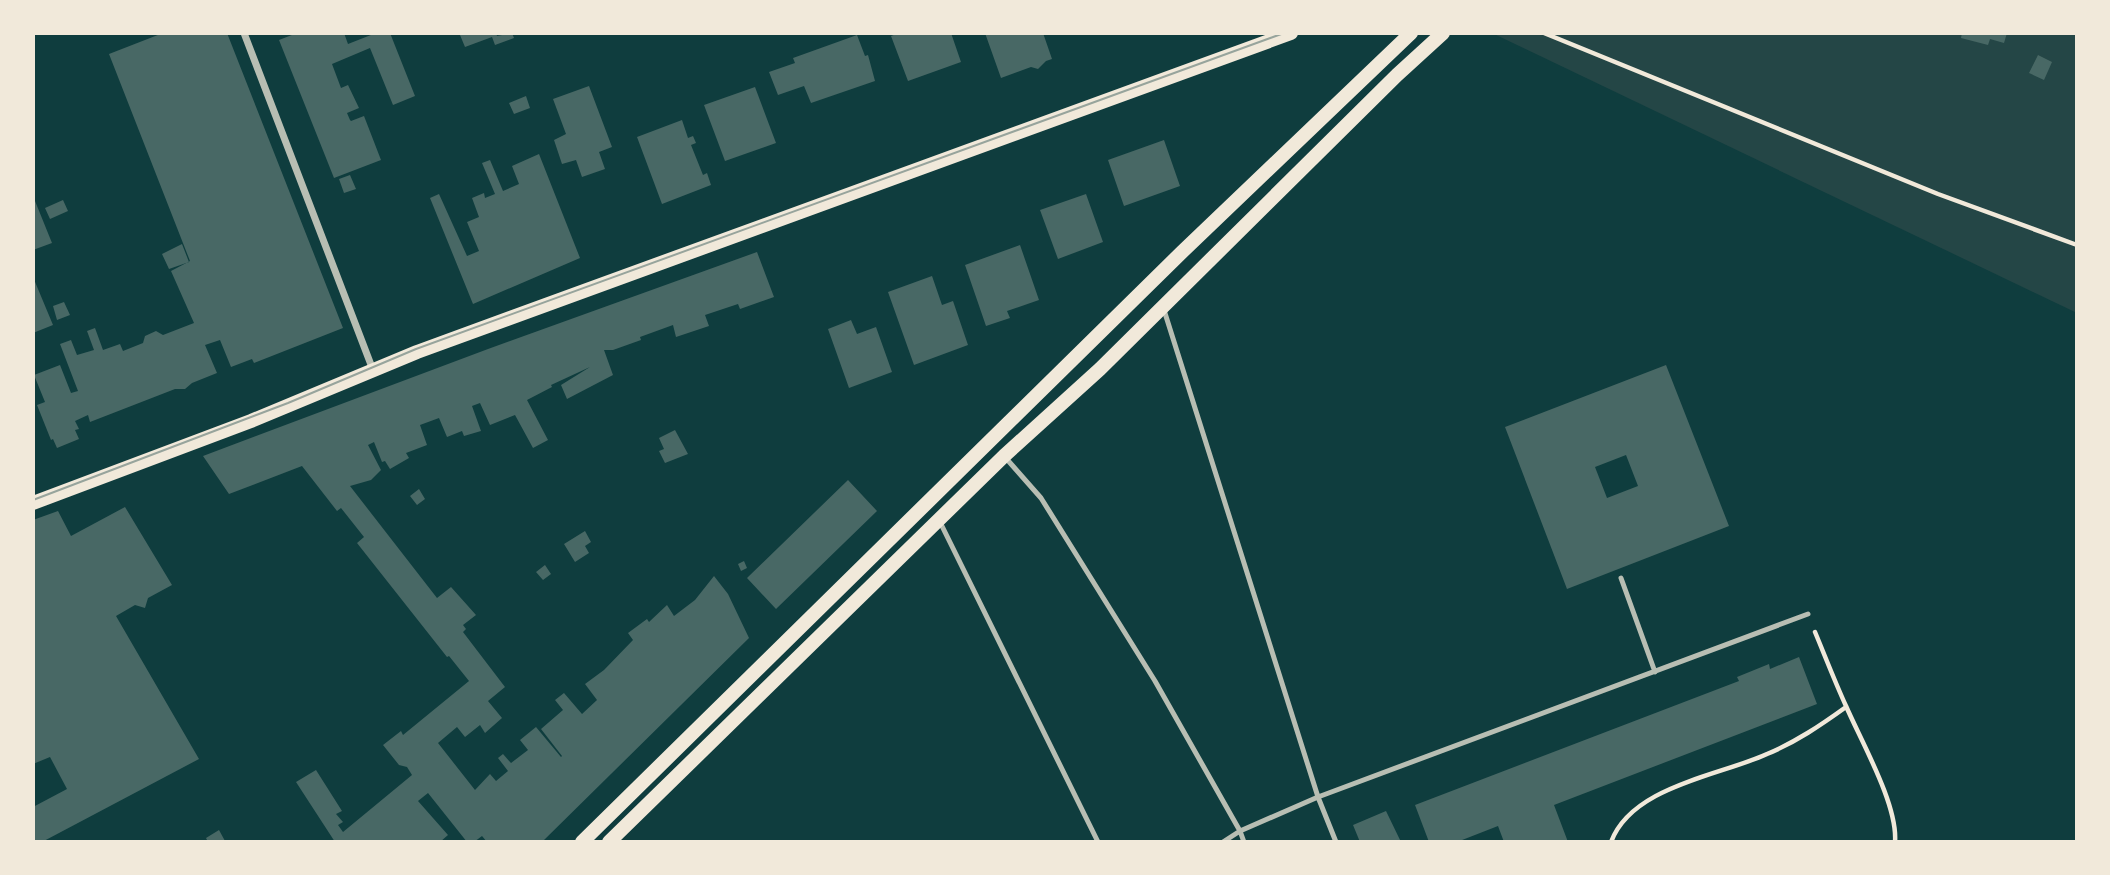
<svg xmlns="http://www.w3.org/2000/svg" width="2110" height="875" font-family="'Roboto Serif',serif">
<rect width="100%" height="100%" fill="#0f3d3e"/>
<path fill="#244646" d="M1492 33H2077V313Z"/>
<path fill="#486865" fill-rule="evenodd" d="M163 33H227L343 328 254 363 252 359 231 367 220 340 205 345 217 373 192 383 185 389H175L90 422 88 415 75 421 79 429 75 430 79 439 57 448 53 439 51 440 37 405 45 402 34 375 60 365 71 393 78 391 60 344 71 340 77 355 94 350 87 331 95 328 103 350 120 344 123 351 143 343 145 336 156 331 163 335 194 323 171 271 190 261 109 54Z
M297 33H344L348 44 376 33H390L415 96 393 105 370 48 332 64 341 88 348 85 359 108 347 113 350 120 351 121 364 116 381 160 334 178 279 40Z
M464 33H496L497 36 512 33 514 38 495 45 492 37 465 47 460 35Z
M899 33H951L961 62 908 81 891 36Z
M985 33H1043L1052 59 1046 61 1038 69 1031 67 1001 78Z
M1962 33H2007L2004 43 1990 39 1988 45 1961 38Z
M857 35 865 56 868 55 875 81 811 103 804 86 778 95 769 72 795 63 793 58Z
M2038 55 2052 62 2044 80 2029 73Z
M589 86 612 147 599 152 605 169 582 177 576 160 562 164 554 140 566 134 553 99Z
M755 87 776 143 725 161 704 105Z
M526 96 530 108 514 114 509 103Z
M682 120 688 138 693 136 696 143 691 145 703 175 707 173 711 185 662 204 637 137Z
M1164 140 1180 186 1124 206 1108 160Z
M539 154 580 258 473 304 430 198 439 194 467 256 479 251 467 222 479 217 472 198 484 193 485 198 495 194 482 163 490 160 503 191 519 184 512 166Z
M350 175 356 189 344 193 339 179Z
M1086 194 1103 242 1058 259 1040 210Z
M33 196 52 243 33 250Z
M63 200 68 211 50 219 45 208Z
M182 244 189 262 169 269 162 254Z
M1020 245 1039 300 1007 311 1010 318 986 326 965 265Z
M757 252 774 297 740 309 738 304 705 315 709 326 676 337 673 325 640 337 641 340 613 350H604L613 375 567 399 561 385 590 367 551 385 552 387 527 400 548 440 533 448 515 415 490 425 480 403 472 406 481 431 464 436 462 431 447 437 439 418 420 425 427 445 406 453 409 458 390 469 385 461 382 462 374 442 368 445 381 470 371 480 350 486 437 598 451 587 476 615 463 625 466 629 463 632 505 687 488 701 502 718 485 733 480 725 465 737 457 727 438 743 475 790 490 774 496 781 508 771 498 758 503 754 511 763 528 750 520 740 536 727 561 757 562 756 541 729 563 710 555 700 564 693 582 714 597 700 585 684 604 670 633 640 628 633 647 619 649 622 667 605 674 616 695 600 714 576 728 594 749 638 542 842H487L482 836 474 842H467L428 793 418 801 448 835 440 842H335L296 782 316 770 342 811 336 814 343 822 338 825 343 832 412 775 407 767 399 765 383 745 401 731 403 735 469 681 449 656 447 657 357 543 364 537 341 508 337 511 302 466 229 494 203 456 488 349Z
M932 276 942 305 953 301 968 345 914 365 888 292Z
M33 277 53 325 33 333Z
M64 302 70 315 57 320 53 306Z
M851 320 857 334 876 327 892 372 849 388 828 329Z
M1666 365 1729 526 1567 589 1505 427ZM1626 455 1638 486 1607 498 1595 467Z
M675 430 688 454 665 463 659 451 664 449 659 438Z
M848 480 877 511 776 609 747 578Z
M419 489 425 499 417 505 410 496Z
M125 507 172 585 148 598 145 608 135 605 116 616 199 759 42 842H35L33 807 67 789 50 757 33 764V520L58 511 71 536Z
M585 531 591 542 585 546 589 553 575 562 564 544Z
M744 561 747 568 741 571 738 564Z
M545 565 551 574 543 580 536 572Z
M1799 657 1817 704 1554 805 1568 842H1504L1498 826 1457 842H1429L1415 805 1739 681 1737 677 1769 664 1770 669Z
M1386 811 1401 842H1360L1353 825Z
M219 830 225 841 208 842 206 838Z"/>
<g fill="none" stroke-linecap="round" stroke-linejoin="round">
<path stroke="#f1e9da" stroke-width="4.5" d="M1544 33 1938 194 2077 245
M1815 632C1825 656 1835 682 1846 706 1861 741 1898 805 1895 842
M1611 842C1632 786 1719 776 1767 754 1796 742 1821 725 1846 707"/>
<path stroke="#b8beb3" stroke-width="5" d="M1004 456 1041 498 1155 681 1240 831 1318 797 1164 310
M939 520 1098 842
M1621 578 1655 672
M1223 842 1240 831 1244 842
M1336 842 1318 797 1808 614"/>
<path stroke="#b8beb3" stroke-width="7" d="M244 33 373 370"/>
<path stroke="#f1e9da" stroke-width="14" d="M33 503 251 421 417 352 1291 33
M582 842 1182 252 1411 33
M609 842 1004 456 1100 369 1397 75 1443 33"/>
<path stroke="#97a49c" stroke-width="2" d="M33 500 288 403 416 349 1284 33"/>
</g>
<rect width="2110" height="875" fill="none" stroke="#f1e9da" stroke-width="70"/>
</svg>
